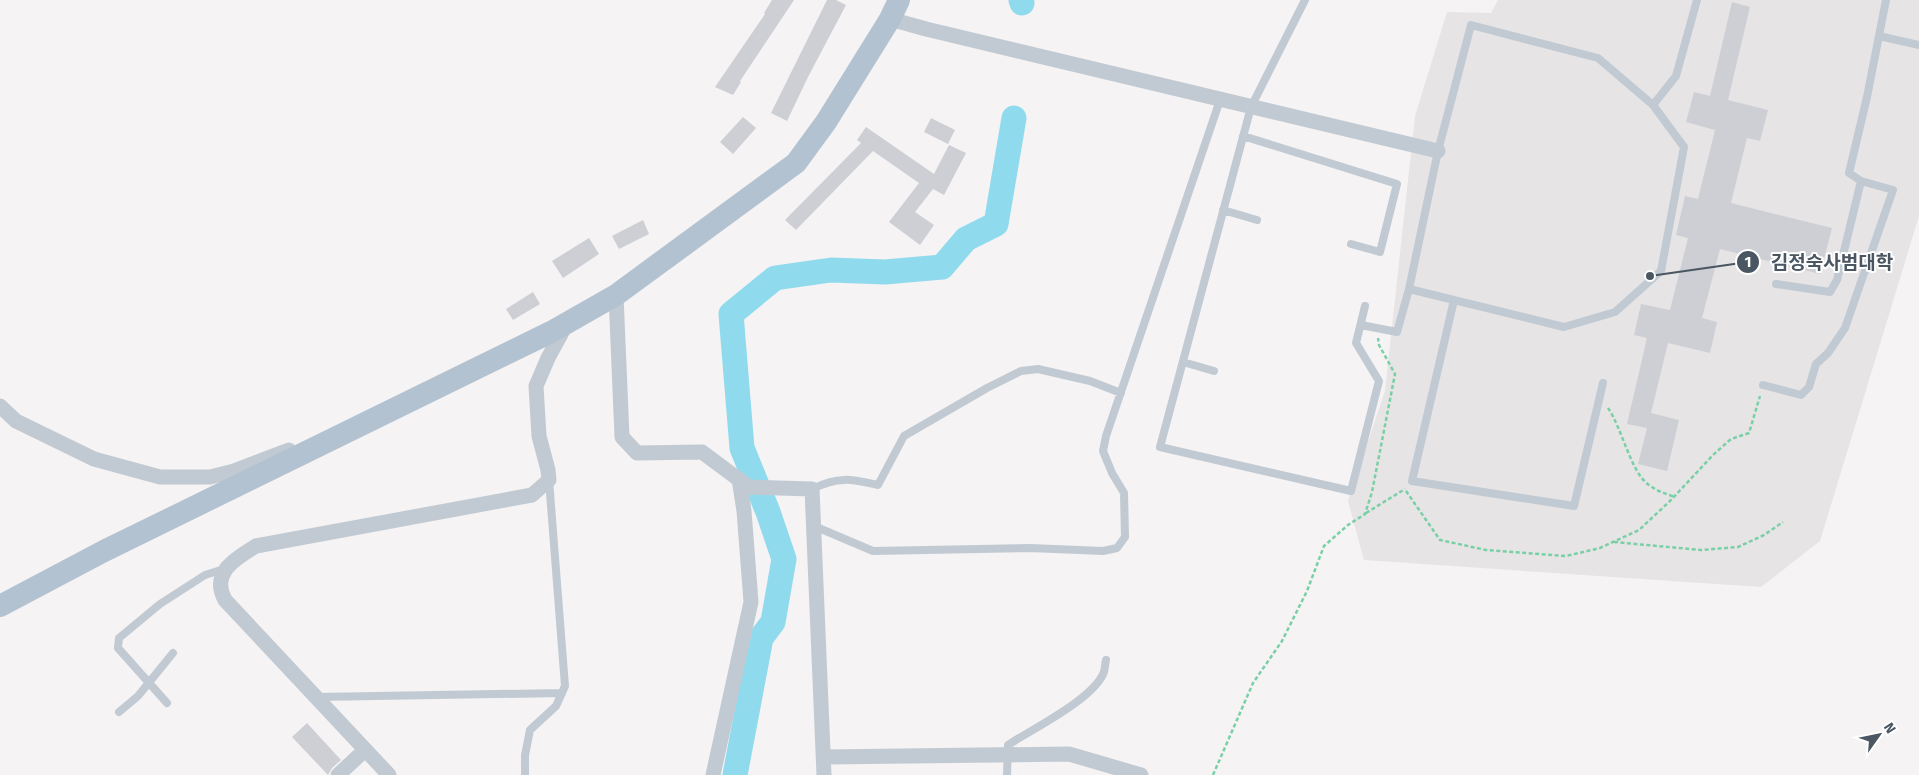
<svg xmlns="http://www.w3.org/2000/svg" width="1919" height="775" font-family="'Fira Sans','Noto Sans KR',sans-serif">
<rect width="100%" height="100%" fill="#f5f3f3"/>
<path fill="#e6e4e5" d="M1498 0H1919V216L1820 541 1761 587 1364 560 1348 501 1385 391 1415 116 1447 12 1491 13Z"/>
<g fill="none" stroke-linecap="round" stroke-linejoin="round">
<path stroke="#90daee" stroke-width="25" d="M1021 0 1022 3
M735 775 761 638 773 622 784 559 768 512 742 448 731 314 775 278 831 270 885 272 942 267 966 239 996 224 1014 118"/>
</g>
<path fill="#cdcfd5" d="M772 0H794L740 81 741 82 733 95 715 87 765 14 764 13Z
M827 0H836L846 5 808 77 787 121 771 113Z
M1732 2 1750 7 1728 100 1768 110 1760 141 1747 138 1731 203 1832 228 1820 274 1720 249 1702 318 1717 322 1710 353 1668 343 1651 413 1679 420 1667 471 1638 464 1647 428 1627 424 1647 338 1634 335 1641 304 1670 310 1688 238 1676 235 1685 196 1698 199 1715 130 1686 122 1694 92 1710 96Z
M743 117 756 128 733 154 720 142Z
M931 118 955 130 948 144 924 132Z
M866 127 934 174 949 145 966 153 944 195 933 189 915 212 934 225 920 245 889 222 919 183 873 151 796 230 785 220 861 143 857 140Z
M643 220 649 234 619 249 612 236Z
M589 238 599 254 563 278 552 261Z
M533 292 540 304 513 320 506 309Z
M307 723 341 760 332 768 328 775 292 737Z"/>
<g fill="none" stroke-linecap="round" stroke-linejoin="round">
<path stroke="#7ad0a6" stroke-width="2.5" stroke-dasharray="4 2.5" stroke-linecap="butt" d="M1608 408C1622 428 1631 473 1649 485 1657 491 1666 494 1675 497
M1406 491 1440 540 1486 550 1566 556 1600 548 1639 530 1670 501 1713 455 1731 439 1749 433 1760 396
M1366 513 1405 489
M1614 542 1701 550 1738 547 1764 535 1783 522
M1213 775 1253 683 1282 641 1307 591 1324 546 1348 525 1365 514 1372 492 1395 374 1379 345 1378 338"/>
<path stroke="#c1cad2" stroke-width="8" d="M1305 0 1251 107 1160 447 1351 491 1379 381 1356 343 1365 306
M1471 25 1598 58 1653 105 1684 147 1661 271 1615 312 1564 327 1409 289 1438 151Z
M1879 36 1919 45
M1653 105 1676 76 1697 0
M1243 136 1397 184 1380 252 1351 244
M1223 210 1257 220
M1776 284 1830 292 1837 280 1861 181
M1454 300 1412 481 1574 506 1603 383
M1361 325 1397 332 1409 289
M1183 362 1214 371
M1763 385 1801 395 1809 387 1816 364 1828 353 1845 328 1893 190 1861 181 1849 173 1867 97 1886 0
M812 489C838 476 851 479 878 485L904 436 987 388 1021 371 1038 369 1090 381 1121 393
M814 526 873 551 1030 548 1103 551 1117 548 1125 537 1124 493 1112 473 1103 451 1106 436 1220 100
M317 697 562 693
M167 703 118 648 119 638 160 604 205 575 224 569
M119 712 138 696 173 653
M525 775V755L530 730 556 706 565 686 549 480
M1007 775 1008 745C1032 729 1094 699 1104 672 1105 668 1105 664 1106 660"/>
<path stroke="#c1cad2" stroke-width="15" d="M890 19 926 29 1438 151
M616 295 622 437 637 453 702 452 749 487 812 489 824 775
M0 406 16 421 94 459 160 477H210L234 471 289 450
M824 757 1069 754 1141 775
M338 775 365 750
M389 775 225 600C210 573 236 558 256 546L532 495 549 480 548 470 539 436 536 386 548 358 566 325
M713 775 751 602 744 511 739 479"/>
<path stroke="#b3c2d1" stroke-width="22" d="M0 606 104 551 551 332 616 295 796 163 826 122 890 19 899 0"/>
</g>
<path fill="none" stroke="#4a5661" stroke-width="2" d="M1650 276L1748 262"/>
<g fill="#4a5661" stroke="#fff" stroke-width="2">
<circle cx="1650" cy="276" r="5"/>
<circle cx="1748" cy="262" r="12"/>
</g>
<g font-size="15" text-anchor="middle" font-weight="bold" fill="#fff">
<text x="1748" y="267">1</text>
</g>
<g font-size="19" text-anchor="middle" font-weight="bold" fill="#4a5661" stroke="#fff" stroke-width="4" stroke-linejoin="round" paint-order="stroke">
<text x="1832" y="269">김정숙사범대학</text>
</g>
<g transform="translate(1879 735) rotate(57)" stroke="#ffffff" stroke-width="4" paint-order="stroke">
<path d="M0-4L9 19L0 12L-9 19Z" fill="#4a5661"/>
<text y="-8" font-size="14" font-weight="bold" text-anchor="middle" fill="#4a5661">N</text>
</g>
</svg>
